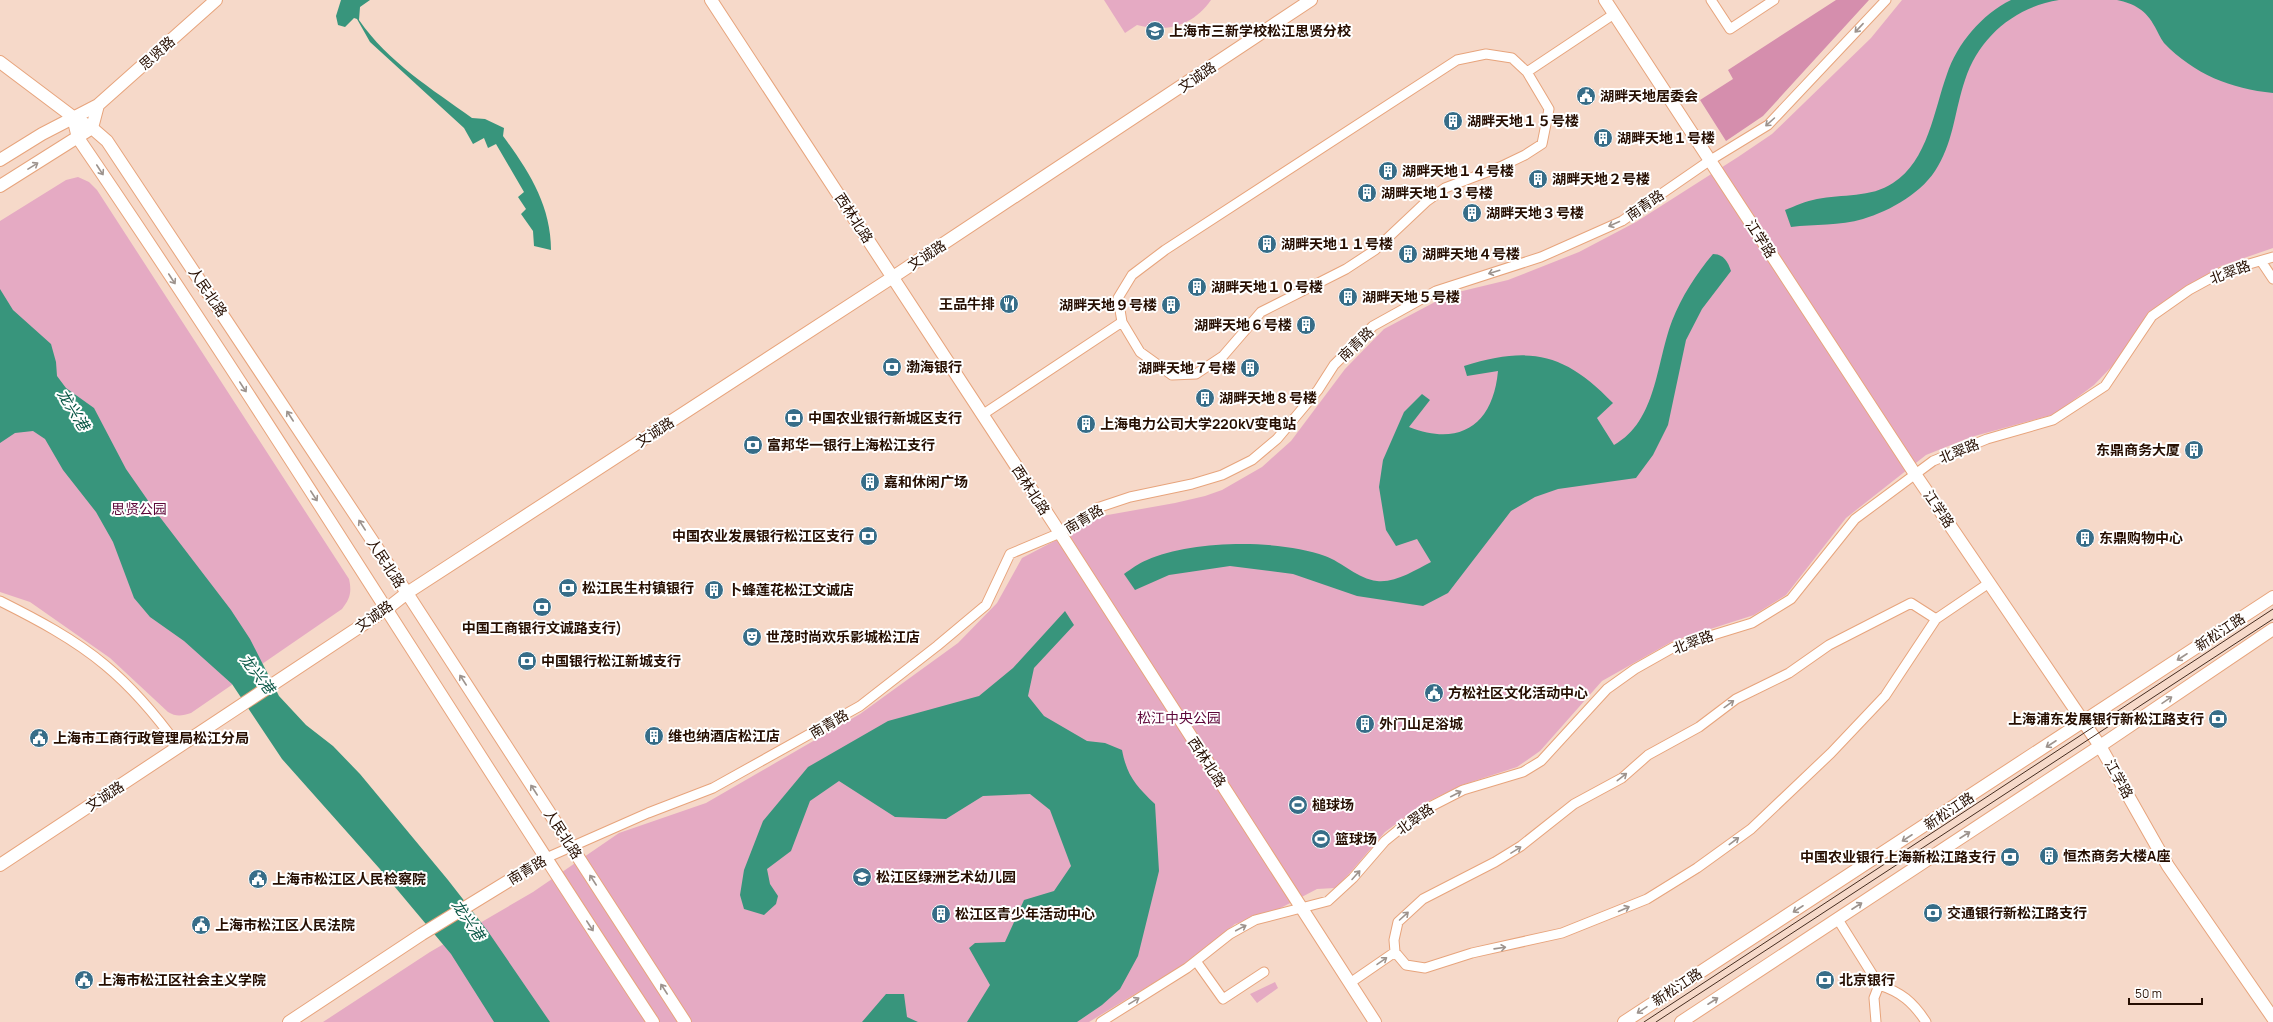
<svg xmlns="http://www.w3.org/2000/svg" width="2273" height="1022" font-family="Manrope,'Noto Sans SC',sans-serif">
<rect width="100%" height="100%" fill="#f6d9c9"/>
<path fill="#e5aac3" d="M1104 0H1211C1193 26 1166 33 1137 25L1125 33Z
M1902 0H2273V248L2221 266 2170 298 2144 322 2121 357 2094 385 2055 414 1971 437 1926 455 1846 518 1786 595 1754 615 1673 641 1602 681 1540 751 1517 767 1462 785 1423 804 1385 832 1349 874 1335 888 1317 889 1273 912 1235 924 1183 965 1089 1022H323L430 952 533 892 619 833 706 803 860 714 958 643 997 603 1022 558 1102 516 1175 503 1205 496 1222 490 1262 467 1291 441 1345 369 1384 329 1450 294 1508 280 1579 252 1636 222 1738 157 1772 134 1871 38Z
M78 177 89 182 97 190 349 579C352 592 350 599 342 609L191 713C182 716 176 717 168 712L110 658 30 602 0 592V221L66 180Z
M1275 982 1278 988 1257 1003 1250 994Z"/>
<path fill="#d58ead" d="M1836 0H1869L1763 116 1726 141 1700 100 1733 79 1728 70Z"/>
<path fill="#38957c" d="M341 0H370L360 7 359 20C388 62 432 89 472 118L485 119 504 128 503 136C528 170 551 205 551 250L534 246 533 231 521 214 526 209 518 197 524 192 496 144 488 148 484 138 473 144 464 128 370 42 357 19 354 18 345 27 338 25 336 16Z
M2011 0H2059C2015 7 1979 37 1965 80 1955 109 1954 139 1938 166 1924 192 1890 211 1863 219 1840 226 1814 224 1791 227L1785 210C1795 206 1806 201 1817 199 1842 194 1871 198 1893 183 1928 161 1934 110 1947 74 1957 44 1982 14 2011 0Z
M2117 0H2273V93C2231 89 2194 74 2164 43 2160 38 2158 32 2155 27 2146 10 2135 4 2117 0Z
M1713 254C1724 254 1728 262 1731 271L1702 309 1686 340 1668 425 1653 455 1636 478 1558 489 1535 497 1511 511 1448 593 1423 606 1357 596 1293 574 1230 566 1169 575 1135 590 1124 574C1131 569 1139 563 1147 560 1192 540 1279 539 1325 556 1342 562 1358 579 1377 581 1396 583 1415 570 1431 562L1417 539 1396 546 1386 530 1379 487 1383 460 1404 412 1422 394 1430 400 1409 427C1460 447 1493 425 1498 371L1467 376 1464 366C1530 346 1564 352 1613 403L1597 418 1614 445C1657 421 1656 363 1672 321 1682 296 1696 274 1713 254Z
M0 289 13 310 51 344 56 362 57 376 66 388 94 408 126 469 156 512 231 610 250 639 279 696 306 725 333 746 360 774 448 880 487 930 550 1022H494L451 954 379 868 282 759 232 684 184 641 150 617 134 598 113 542 96 512 63 470 45 439 33 431 15 433 0 443Z
M1065 611 1074 625 1034 668 1028 696 1044 716 1087 741 1105 743 1122 750C1127 776 1136 786 1155 804L1159 871 1138 956 1120 989 1102 1005 1077 1022H967L990 985 969 948 975 943 1005 942 1024 900 1054 891 1071 866 1050 810 1030 794 983 796 946 819 895 817 839 781 810 801 791 851 767 869 770 884 778 896 776 904 764 915 744 909 740 895 744 870 763 821 808 767 888 721 979 696 1013 668Z
M886 994H904L907 1017 918 1022H862Z"/>
<g fill="none" stroke-linecap="round" stroke-linejoin="round">
<defs>
<path id="street" d="M1711 0 1730 29 1774 0
M1527 72 1512 58 1486 54 1457 60 1165 250 1132 275 1118 298 1122 322 1140 352 1172 375 1196 374 1223 356 1261 312 1346 269 1375 250 1427 201 1445 188 1500 167 1525 155 1542 144 1549 109 1527 72 1614 14
M2261 261 2273 279
M982 415 1122 322
M0 601C36 619 74 639 105 665 133 688 158 718 179 747
M546 858 648 813 713 788 860 706 937 646 986 605 1010 554 1060 533 1097 508 1130 497 1192 484 1222 475 1252 460 1277 439 1318 390 1334 365 1373 326 1436 291 1541 257 1622 221 1709 161 1768 125 1886 0
M1837 918 1879 985 1874 998 1876 1022
M1395 952 1394 940 1398 922 1423 899 1495 862 1521 846 1574 804 1622 778 1648 755 1699 727 1736 699 1789 673 1829 645 1911 603 1936 619
M1196 961 1223 999 1264 972
M1350 983 1395 952 1406 965 1425 968 1472 953 1562 933 1647 899 1697 868 1751 829 1831 753 1885 696 1936 619 1989 583
M1879 985C1901 992 1913 1002 1926 1022
M1101 1022 1187 968 1230 934 1255 920 1328 901 1353 878 1385 841 1422 811 1463 790 1523 772 1541 761 1607 689 1635 669 1674 647 1752 623 1791 599 1855 519 1933 461 1987 439 2053 420 2105 386 2152 316 2189 290 2222 272 2273 257"/>
<path id="secondary" d="M711 0 1060 533 1375 1022
M1605 0 1915 474 2100 746 2168 866 2273 1018
M0 62 73 117 92 128 107 141 407 593 685 1022
M73 117 78 138C276 428 459 729 653 1022
M0 160 42 134 98 105 216 0
M0 186 92 128 98 105
M0 865 388 608 407 593 893 277 1311 0
M289 1022 422 934 546 858
M1624 1022 2273 597
M1681 1022 2100 746 2273 629"/>
</defs>
<use href="#street" stroke="#e7a47c" stroke-width="11"/>
<use href="#secondary" stroke="#e7a47c" stroke-width="14"/>
<use href="#street" stroke="#fff" stroke-width="9"/>
<use href="#secondary" stroke="#fff" stroke-width="12"/>
<path stroke="#462d20" stroke-width="1" d="M1644 1022 2273 609
M1656 1022 2273 619"/>
</g>
<defs><path id="oneway-shaft" d="M-6 0H5M1.5-3L5.5 0L1.5 3" fill="none" stroke-width="1.6" stroke-linecap="round" stroke-linejoin="round"/></defs>
<g stroke="#9d938d">
<use href="#oneway-shaft" transform="translate(1859 28) rotate(133)"/>
<use href="#oneway-shaft" transform="translate(1770 122) rotate(138)"/>
<use href="#oneway-shaft" transform="translate(33 166) rotate(-32)"/>
<use href="#oneway-shaft" transform="translate(100 170) rotate(57)"/>
<use href="#oneway-shaft" transform="translate(1614 224) rotate(156)"/>
<use href="#oneway-shaft" transform="translate(1494 272) rotate(163)"/>
<use href="#oneway-shaft" transform="translate(172 279) rotate(57)"/>
<use href="#oneway-shaft" transform="translate(243 387) rotate(57)"/>
<use href="#oneway-shaft" transform="translate(290 416) rotate(-123)"/>
<use href="#oneway-shaft" transform="translate(314 496) rotate(57)"/>
<use href="#oneway-shaft" transform="translate(362 525) rotate(-123)"/>
<use href="#oneway-shaft" transform="translate(2182 657) rotate(147)"/>
<use href="#oneway-shaft" transform="translate(463 680) rotate(-123)"/>
<use href="#oneway-shaft" transform="translate(2167 700) rotate(-34)"/>
<use href="#oneway-shaft" transform="translate(1729 704) rotate(-36)"/>
<use href="#oneway-shaft" transform="translate(2051 744) rotate(147)"/>
<use href="#oneway-shaft" transform="translate(1622 777) rotate(-38)"/>
<use href="#oneway-shaft" transform="translate(534 790) rotate(-123)"/>
<use href="#oneway-shaft" transform="translate(1456 794) rotate(-27)"/>
<use href="#oneway-shaft" transform="translate(1965 835) rotate(-33)"/>
<use href="#oneway-shaft" transform="translate(1907 838) rotate(147)"/>
<use href="#oneway-shaft" transform="translate(1734 841) rotate(-37)"/>
<use href="#oneway-shaft" transform="translate(1516 850) rotate(-32)"/>
<use href="#oneway-shaft" transform="translate(1356 875) rotate(-48)"/>
<use href="#oneway-shaft" transform="translate(593 880) rotate(-123)"/>
<use href="#oneway-shaft" transform="translate(1857 906) rotate(-33)"/>
<use href="#oneway-shaft" transform="translate(1624 909) rotate(-24)"/>
<use href="#oneway-shaft" transform="translate(1798 909) rotate(147)"/>
<use href="#oneway-shaft" transform="translate(1404 916) rotate(-42)"/>
<use href="#oneway-shaft" transform="translate(590 926) rotate(57)"/>
<use href="#oneway-shaft" transform="translate(1241 928) rotate(-28)"/>
<use href="#oneway-shaft" transform="translate(1500 948) rotate(-8)"/>
<use href="#oneway-shaft" transform="translate(1382 961) rotate(-35)"/>
<use href="#oneway-shaft" transform="translate(664 989) rotate(-123)"/>
<use href="#oneway-shaft" transform="translate(1134 1001) rotate(-31)"/>
<use href="#oneway-shaft" transform="translate(1713 1001) rotate(-33)"/>
<use href="#oneway-shaft" transform="translate(1642 1010) rotate(146)"/>
</g>
<defs>
<symbol id="school-disc" viewBox="-11 -11 22 22"><circle r="9.5" fill="#376d88" stroke="#fff"/><path d="M0-5L7-2L0 1L-7-2ZM-4 1L0 2.5L4 1V4Q0 6-4 4Z" fill="#fff"/></symbol>
<symbol id="civic-disc" viewBox="-11 -11 22 22"><circle r="9.5" fill="#376d88" stroke="#fff"/><path d="M-.6-6.5H3V-4.5H.6V-3L4-1V1h2V6H-6V1h2V-1L-.6-3ZM-1.2 2.5V6h2.4V2.5Z" fill="#fff"/></symbol>
<symbol id="building-disc" viewBox="-11 -11 22 22"><circle r="9.5" fill="#376d88" stroke="#fff"/><path d="M-4-6H4V6H1V3H-1V6H-4ZM-2.5-4.3h1.7v1.8h-1.7ZM.8-4.3h1.7v1.8H.8ZM-2.5-1h1.7V.8h-1.7ZM.8-1h1.7V.8H.8Z" fill="#fff"/></symbol>
<symbol id="restaurant-disc" viewBox="-11 -11 22 22"><circle r="9.5" fill="#376d88" stroke="#fff"/><path d="M-5-6h1v4h1v-4h1v4h1v-4h1v5L-1.5 .5V6h-2V.5L-5-1ZM5-6V6H3V1.5H1.5Q1.5-4 5-6Z" fill="#fff"/></symbol>
<symbol id="bank-disc" viewBox="-11 -11 22 22"><circle r="9.5" fill="#376d88" stroke="#fff"/><path d="M-6-4H6V4H-6ZM0-2.3a2.3 2.3 0 1 0 0 4.6a2.3 2.3 0 1 0 0-4.6Z" fill="#fff"/></symbol>
<symbol id="theatre-disc" viewBox="-11 -11 22 22"><circle r="9.5" fill="#376d88" stroke="#fff"/><path d="M-5-5.5Q0-4 5-5.5V0Q5 5 0 6Q-5 5-5 0ZM-3.3-2.5H-1v1.5H-3.3ZM1-2.5H3.3v1.5H1ZM-2.8 1Q0 5.5 2.8 1Z" fill="#fff"/></symbol>
<symbol id="stadium-disc" viewBox="-11 -11 22 22"><circle r="9.5" fill="#376d88" stroke="#fff"/><path d="M0-5a6.5 5 0 1 0 0 10a6.5 5 0 1 0 0-10ZM-3.5-1.8h7v3.6h-7Z" fill="#fff"/></symbol>
</defs>
<g fill-rule="evenodd">
<use href="#school-disc" x="1144" y="20" width="22" height="22"/>
<use href="#civic-disc" x="1575" y="85" width="22" height="22"/>
<use href="#building-disc" x="1442" y="110" width="22" height="22"/>
<use href="#building-disc" x="1592" y="127" width="22" height="22"/>
<use href="#building-disc" x="1377" y="160" width="22" height="22"/>
<use href="#building-disc" x="1527" y="168" width="22" height="22"/>
<use href="#building-disc" x="1356" y="182" width="22" height="22"/>
<use href="#building-disc" x="1461" y="202" width="22" height="22"/>
<use href="#building-disc" x="1256" y="233" width="22" height="22"/>
<use href="#building-disc" x="1397" y="243" width="22" height="22"/>
<use href="#building-disc" x="1186" y="276" width="22" height="22"/>
<use href="#building-disc" x="1337" y="286" width="22" height="22"/>
<use href="#restaurant-disc" x="998" y="293" width="22" height="22"/>
<use href="#building-disc" x="1160" y="294" width="22" height="22"/>
<use href="#building-disc" x="1295" y="314" width="22" height="22"/>
<use href="#bank-disc" x="881" y="356" width="22" height="22"/>
<use href="#building-disc" x="1239" y="357" width="22" height="22"/>
<use href="#building-disc" x="1194" y="387" width="22" height="22"/>
<use href="#bank-disc" x="783" y="407" width="22" height="22"/>
<use href="#building-disc" x="1075" y="413" width="22" height="22"/>
<use href="#bank-disc" x="742" y="434" width="22" height="22"/>
<use href="#building-disc" x="2183" y="439" width="22" height="22"/>
<use href="#building-disc" x="859" y="471" width="22" height="22"/>
<use href="#bank-disc" x="857" y="525" width="22" height="22"/>
<use href="#building-disc" x="2074" y="527" width="22" height="22"/>
<use href="#bank-disc" x="557" y="577" width="22" height="22"/>
<use href="#building-disc" x="703" y="579" width="22" height="22"/>
<use href="#bank-disc" x="531" y="596" width="22" height="22"/>
<use href="#theatre-disc" x="741" y="626" width="22" height="22"/>
<use href="#bank-disc" x="516" y="650" width="22" height="22"/>
<use href="#civic-disc" x="1423" y="682" width="22" height="22"/>
<use href="#bank-disc" x="2207" y="708" width="22" height="22"/>
<use href="#building-disc" x="1354" y="713" width="22" height="22"/>
<use href="#building-disc" x="643" y="725" width="22" height="22"/>
<use href="#civic-disc" x="28" y="727" width="22" height="22"/>
<use href="#stadium-disc" x="1287" y="794" width="22" height="22"/>
<use href="#stadium-disc" x="1310" y="828" width="22" height="22"/>
<use href="#building-disc" x="2038" y="845" width="22" height="22"/>
<use href="#bank-disc" x="1999" y="846" width="22" height="22"/>
<use href="#school-disc" x="851" y="866" width="22" height="22"/>
<use href="#civic-disc" x="247" y="868" width="22" height="22"/>
<use href="#bank-disc" x="1922" y="902" width="22" height="22"/>
<use href="#building-disc" x="930" y="903" width="22" height="22"/>
<use href="#civic-disc" x="190" y="914" width="22" height="22"/>
<use href="#civic-disc" x="73" y="969" width="22" height="22"/>
<use href="#bank-disc" x="1814" y="969" width="22" height="22"/>
</g>
<g text-anchor="middle" stroke-width="4" stroke-linejoin="round" paint-order="stroke">
<g font-size="14" font-weight="bold" fill="#260e01" stroke="#fff" text-anchor="start">
<text x="1169" y="36">上海市三新学校松江思贤分校</text>
<text x="1600" y="101">湖畔天地居委会</text>
<text x="1467" y="126">湖畔天地１５号楼</text>
<text x="1617" y="143">湖畔天地１号楼</text>
<text x="1402" y="176">湖畔天地１４号楼</text>
<text x="1552" y="184">湖畔天地２号楼</text>
<text x="1381" y="198">湖畔天地１３号楼</text>
<text x="1486" y="218">湖畔天地３号楼</text>
<text x="1281" y="249">湖畔天地１１号楼</text>
<text x="1422" y="259">湖畔天地４号楼</text>
<text x="1211" y="292">湖畔天地１０号楼</text>
<text x="1362" y="302">湖畔天地５号楼</text>
<text x="995" y="309" text-anchor="end">王品牛排</text>
<text x="1157" y="310" text-anchor="end">湖畔天地９号楼</text>
<text x="1292" y="330" text-anchor="end">湖畔天地６号楼</text>
<text x="906" y="372">渤海银行</text>
<text x="1236" y="373" text-anchor="end">湖畔天地７号楼</text>
<text x="1219" y="403">湖畔天地８号楼</text>
<text x="808" y="423">中国农业银行新城区支行</text>
<text x="1100" y="429">上海电力公司大学220kV变电站</text>
<text x="767" y="450">富邦华一银行上海松江支行</text>
<text x="2180" y="455" text-anchor="end">东鼎商务大厦</text>
<text x="884" y="487">嘉和休闲广场</text>
<text x="854" y="541" text-anchor="end">中国农业发展银行松江区支行</text>
<text x="2099" y="543">东鼎购物中心</text>
<text x="582" y="593">松江民生村镇银行</text>
<text x="728" y="595">卜蜂莲花松江文诚店</text>
<text x="542" y="633" text-anchor="middle">中国工商银行文诚路支行)</text>
<text x="766" y="642">世茂时尚欢乐影城松江店</text>
<text x="541" y="666">中国银行松江新城支行</text>
<text x="1448" y="698">方松社区文化活动中心</text>
<text x="2204" y="724" text-anchor="end">上海浦东发展银行新松江路支行</text>
<text x="1379" y="729">外门山足浴城</text>
<text x="668" y="741">维也纳酒店松江店</text>
<text x="53" y="743">上海市工商行政管理局松江分局</text>
<text x="1312" y="810">槌球场</text>
<text x="1335" y="844">篮球场</text>
<text x="2063" y="861">恒杰商务大楼A座</text>
<text x="1996" y="862" text-anchor="end">中国农业银行上海新松江路支行</text>
<text x="876" y="882">松江区绿洲艺术幼儿园</text>
<text x="272" y="884">上海市松江区人民检察院</text>
<text x="1947" y="918">交通银行新松江路支行</text>
<text x="955" y="919">松江区青少年活动中心</text>
<text x="215" y="930">上海市松江区人民法院</text>
<text x="98" y="985">上海市松江区社会主义学院</text>
<text x="1839" y="985">北京银行</text>
</g>
<g font-size="14" fill="#260e01" stroke="#fff">
<text transform="translate(157 53) rotate(-42)" y="5">思贤路</text>
<text transform="translate(1197 77) rotate(-34)" y="5">文诚路</text>
<text transform="translate(1645 205) rotate(-34)" y="5">南青路</text>
<text transform="translate(854 218) rotate(57)" y="5">西林北路</text>
<text transform="translate(1761 239) rotate(57)" y="5">江学路</text>
<text transform="translate(927 255) rotate(-33)" y="5">文诚路</text>
<text transform="translate(2230 272) rotate(-20)" y="5">北翠路</text>
<text transform="translate(208 292) rotate(56)" y="5">人民北路</text>
<text transform="translate(1356 344) rotate(-44)" y="5">南青路</text>
<text transform="translate(655 432) rotate(-33)" y="5">文诚路</text>
<text transform="translate(1959 451) rotate(-22)" y="5">北翠路</text>
<text transform="translate(1031 490) rotate(57)" y="5">西林北路</text>
<text transform="translate(1939 509) rotate(56)" y="5">江学路</text>
<text transform="translate(1084 519) rotate(-31)" y="5">南青路</text>
<text transform="translate(386 563) rotate(57)" y="5">人民北路</text>
<text transform="translate(374 616) rotate(-35)" y="5">文诚路</text>
<text transform="translate(2220 632) rotate(-33)" y="5">新松江路</text>
<text transform="translate(1693 642) rotate(-20)" y="5">北翠路</text>
<text transform="translate(829 724) rotate(-30)" y="5">南青路</text>
<text transform="translate(1207 762) rotate(57)" y="5">西林北路</text>
<text transform="translate(2119 779) rotate(61)" y="5">江学路</text>
<text transform="translate(105 796) rotate(-33)" y="5">文诚路</text>
<text transform="translate(1949 811) rotate(-33)" y="5">新松江路</text>
<text transform="translate(1415 819) rotate(-35)" y="5">北翠路</text>
<text transform="translate(563 834) rotate(57)" y="5">人民北路</text>
<text transform="translate(527 870) rotate(-31)" y="5">南青路</text>
<text transform="translate(1677 987) rotate(-33)" y="5">新松江路</text>
</g>
<g font-size="14" fill="#5d0639" stroke="#fff">
<text x="139" y="514">思贤公园</text>
<text x="1179" y="723">松江中央公园</text>
</g>
<g font-size="15" font-style="italic" fill="#075544" stroke="#fff">
<text transform="translate(73 410) rotate(58)" y="5">龙兴港</text>
<text transform="translate(257 674) rotate(52)" y="5">龙兴港</text>
<text transform="translate(468 920) rotate(56)" y="5">龙兴港</text>
</g>
</g>
<path d="M2129 998v6h73v-6" fill="none" stroke="#260e01" stroke-width="2"/>
<text x="2135" y="998" font-size="12" fill="#260e01" stroke="#ffffff" stroke-width="3" paint-order="stroke">50 m</text>
</svg>
